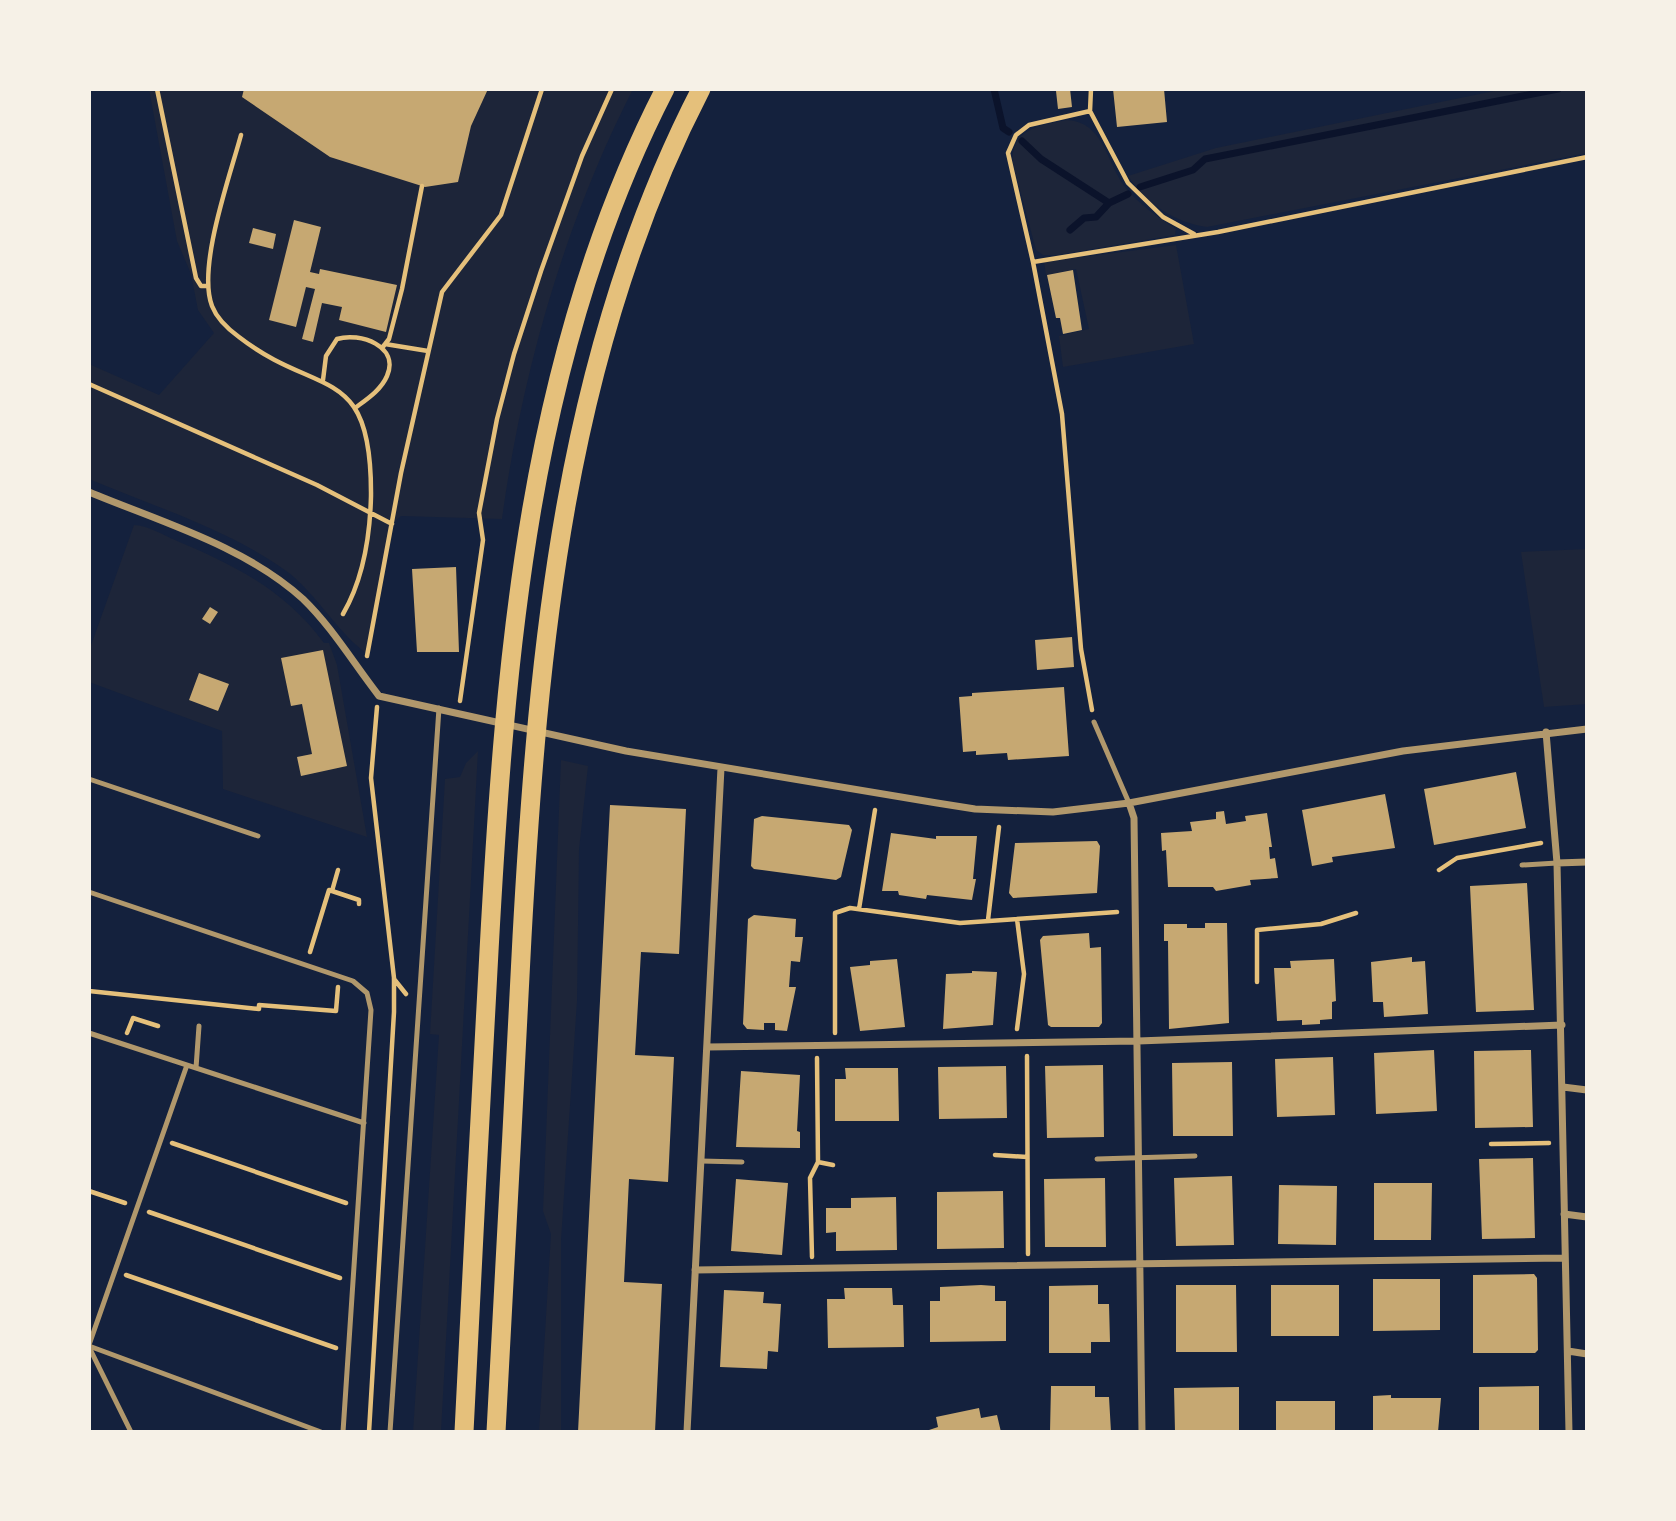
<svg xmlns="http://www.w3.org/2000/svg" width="1676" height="1521" font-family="Ubuntu,sans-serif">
<rect width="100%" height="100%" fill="#14213d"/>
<path fill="#1d2539" d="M149 89H633C565 222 522 372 502 519L401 516 392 524 368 654C342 638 317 595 289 573 231 530 155 507 89 479V364L159 395 214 333 198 310 191 274 177 241Z
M1504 89H1587V153L1207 227C1175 223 1146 203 1128 176L1216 148Z
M1067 120C1104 122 1106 162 1125 187 1138 204 1158 217 1176 229L1175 235 1057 255H1043L1036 250 1013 164C1009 129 1041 125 1067 120Z
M1176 245 1194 344 1063 367 1059 336 1089 329 1076 269 1046 275 1044 262Z
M134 525C147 525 163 535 175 540 234 565 285 590 324 643H329L337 665 367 837 223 789 222 731 89 682V651Z
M1587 549V704L1544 707 1521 552Z
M478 751 441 1432H413L439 1035 430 1034 445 779 460 777 466 763Z
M561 760 588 766 579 850 577 1001 561 1240V1432H539L551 1234 543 1211Z"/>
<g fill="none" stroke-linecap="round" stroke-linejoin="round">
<path stroke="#0b132b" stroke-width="7" d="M994 89 1003 128 1009 132
M1022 141 1041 159 1109 203
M1140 187 1193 170 1205 159 1558 89
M1070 230 1084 218 1096 217 1109 203 1128 194"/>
</g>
<path fill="#c6a872" d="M244 89H488L471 126 458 182 425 187 330 157 242 97Z
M1070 89 1072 107 1058 109 1056 91Z
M1113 89H1164L1167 122 1117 127Z
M294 220 321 227 310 272 319 274 320 269 397 285 386 332 339 320 342 307 322 303 313 342 302 339 315 289 306 287 296 327 269 320Z
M253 228 276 234 273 249 249 243Z
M1073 270 1082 330 1063 334 1060 318H1056L1047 275Z
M456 567 459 652H417L412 569Z
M210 607 218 612 210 624 202 619Z
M1072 637 1074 667 1037 670 1035 640Z
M323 650 347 766 301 776 297 757 312 754 302 704 291 706 281 658Z
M199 673 229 684 218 711 189 700Z
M1064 687 1069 756 1008 760 1007 753 976 755V751L963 752 959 697 972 696V693Z
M1516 772 1526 828 1434 845 1424 789Z
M1385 794 1395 848 1332 857 1333 862 1312 866 1302 810Z
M610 805 686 809 679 954 641 952 635 1055 674 1057 668 1182 629 1179 624 1282 662 1284 655 1432H578Z
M1224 811 1226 824 1246 821 1245 816 1267 813 1272 847H1269L1270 859 1275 858 1278 878 1250 880 1251 885 1216 891 1213 887H1168L1166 850 1162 851 1161 833 1192 831 1190 822 1216 819V812Z
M762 816 849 825 852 830 841 877 836 880 754 869 751 866 754 819Z
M891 833 936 839V836H977L973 879H976L972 900 927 895 926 899 899 895 898 891H882Z
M1097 841 1100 846 1097 893 1013 898 1009 893 1015 843Z
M1527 883 1534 1010 1476 1012 1470 886Z
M754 915 796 919 795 937H803L800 962 791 961 789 987H796L787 1031 775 1030V1023H764V1030L747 1029 743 1024 748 919Z
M1205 923H1227L1229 1023 1169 1029 1168 941H1164V924H1187V928H1205Z
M1089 933 1090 948 1101 947 1102 1023 1099 1027H1051L1048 1025 1040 940 1043 936Z
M1412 957V962L1425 961 1428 1014 1384 1017 1383 1002H1373L1371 962Z
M897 959 905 1027 860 1031 850 967 870 965V961Z
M1334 959 1336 1001 1332 1002V1019L1320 1020V1024L1302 1025V1020L1277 1021 1274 968H1291L1290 961Z
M972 971 997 972 993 1025 943 1029 946 974 972 973Z
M1434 1050 1437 1111 1376 1114 1374 1053Z
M1531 1050 1533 1127 1475 1128 1474 1051Z
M1333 1057 1335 1115 1277 1117 1275 1059Z
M1232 1062 1233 1136H1173L1172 1063Z
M1103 1065 1104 1137 1047 1138 1045 1066Z
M1006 1066 1007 1118 939 1119 938 1067Z
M845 1068H898L899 1121H835V1079H846Z
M741 1071 800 1075 797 1131 800 1132V1148L736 1147Z
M1533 1158 1535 1238 1482 1239 1479 1159Z
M1232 1176 1234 1245 1176 1246 1174 1178Z
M1105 1178 1106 1247H1045L1044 1179Z
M736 1179 788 1183 782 1255 731 1251Z
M1374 1183H1432L1431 1240H1374Z
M1279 1185 1337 1186 1336 1245 1278 1244Z
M1003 1191 1004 1248 937 1249V1192Z
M896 1197 897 1250 836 1251V1232L826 1233V1208H851V1198Z
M1534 1274 1537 1278 1538 1350 1535 1353H1473V1275Z
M1373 1279H1440V1330L1373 1331Z
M981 1285 995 1286V1301H1006V1341L930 1342V1301H940V1287Z
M1098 1285V1304H1109L1110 1342H1091V1353H1049V1286Z
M1176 1285H1236L1237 1352H1176Z
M1271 1285H1339V1336H1271Z
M844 1288H892L893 1305H903L904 1347 828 1348 827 1299H845Z
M724 1290 764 1292 763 1303 781 1304 778 1352 768 1351 767 1369 720 1367Z
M1051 1386H1095V1397H1109L1111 1432H1050Z
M1539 1386V1432H1479V1387Z
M1239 1387V1432H1175L1174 1388Z
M1391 1395V1398H1441L1438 1432H1373V1396Z
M1276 1401H1335V1432H1276Z
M979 1408 981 1418 997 1415 1001 1432H923L938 1427 936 1417Z"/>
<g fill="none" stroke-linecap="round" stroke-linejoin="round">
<path stroke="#e5c07b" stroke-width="4.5" d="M157 89 196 278 201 286H208
M1091 89 1090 111 1128 183 1163 217 1194 234
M1090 111 1029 125 1016 135 1008 153 1033 262 1062 414 1081 649 1092 710
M241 135C230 176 197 267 212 306 217 319 228 329 239 337 319 399 372 361 371 496 370 536 364 578 343 614
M1033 262 1218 232 1587 157
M385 344 428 351
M382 348 389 339 402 289 422 186
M323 380 326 356 337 339C360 332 400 346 387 376 381 390 367 399 355 408
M89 384 317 485 392 524
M367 656 401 473 442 292 501 215 542 89
M460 701 483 540 479 513 497 419 514 354 541 271 582 156 612 89
M1439 870 1457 858 1541 843
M332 891 338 870
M859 909 875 810
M1017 919 1024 974 1017 1029
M988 920 999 827
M310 952 329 890 359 900V904
M394 979 406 994
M1257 982V930L1321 924 1356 913
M89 991 259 1009V1005L336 1011 338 987
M127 1033 133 1018 158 1026
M835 1033V913L850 908 960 923 1117 912
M1027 1056 1028 1254
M172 1143 346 1203
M1491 1144 1549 1143
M995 1155 1027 1157
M818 1162 833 1165
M89 1191 125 1203
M149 1212 340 1278
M812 1257 810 1178 818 1162 817 1058
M126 1275 336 1348
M369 1432 394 1012V978L371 778 377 707"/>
<path stroke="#b1986c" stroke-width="5" d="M1094 722 1129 803
M89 779 258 836
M1522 865 1557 863
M89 892 353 981 367 993 371 1010 343 1432
M89 1033 364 1123
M196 1068 199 1026
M1097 1159 1195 1156
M701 1161 742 1162
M89 1345 187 1065
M89 1346 321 1432
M89 1347 131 1432
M390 1432 439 708"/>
<path stroke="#b1986c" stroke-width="7" d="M89 492C161 522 245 546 303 599 332 627 354 664 379 696L626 751 937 803 975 809 1053 812 1129 803 1403 751 1587 729
M1546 732 1557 863 1569 1432
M1129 803 1134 818 1142 1432
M1557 863 1587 862
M707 1047 1138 1041 1562 1025
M1563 1087 1587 1090
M1564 1214 1587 1217
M695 1270 1565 1258
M1568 1351 1587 1354
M687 1432 721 768"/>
<path stroke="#e5c07b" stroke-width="19" d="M464 1432C472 1272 480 1111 489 951 505 658 528 355 665 89
M496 1432C506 1267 513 1102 522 937 538 647 565 352 701 89"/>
</g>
<rect width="1676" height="1521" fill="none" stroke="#f6f1e7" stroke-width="182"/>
</svg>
